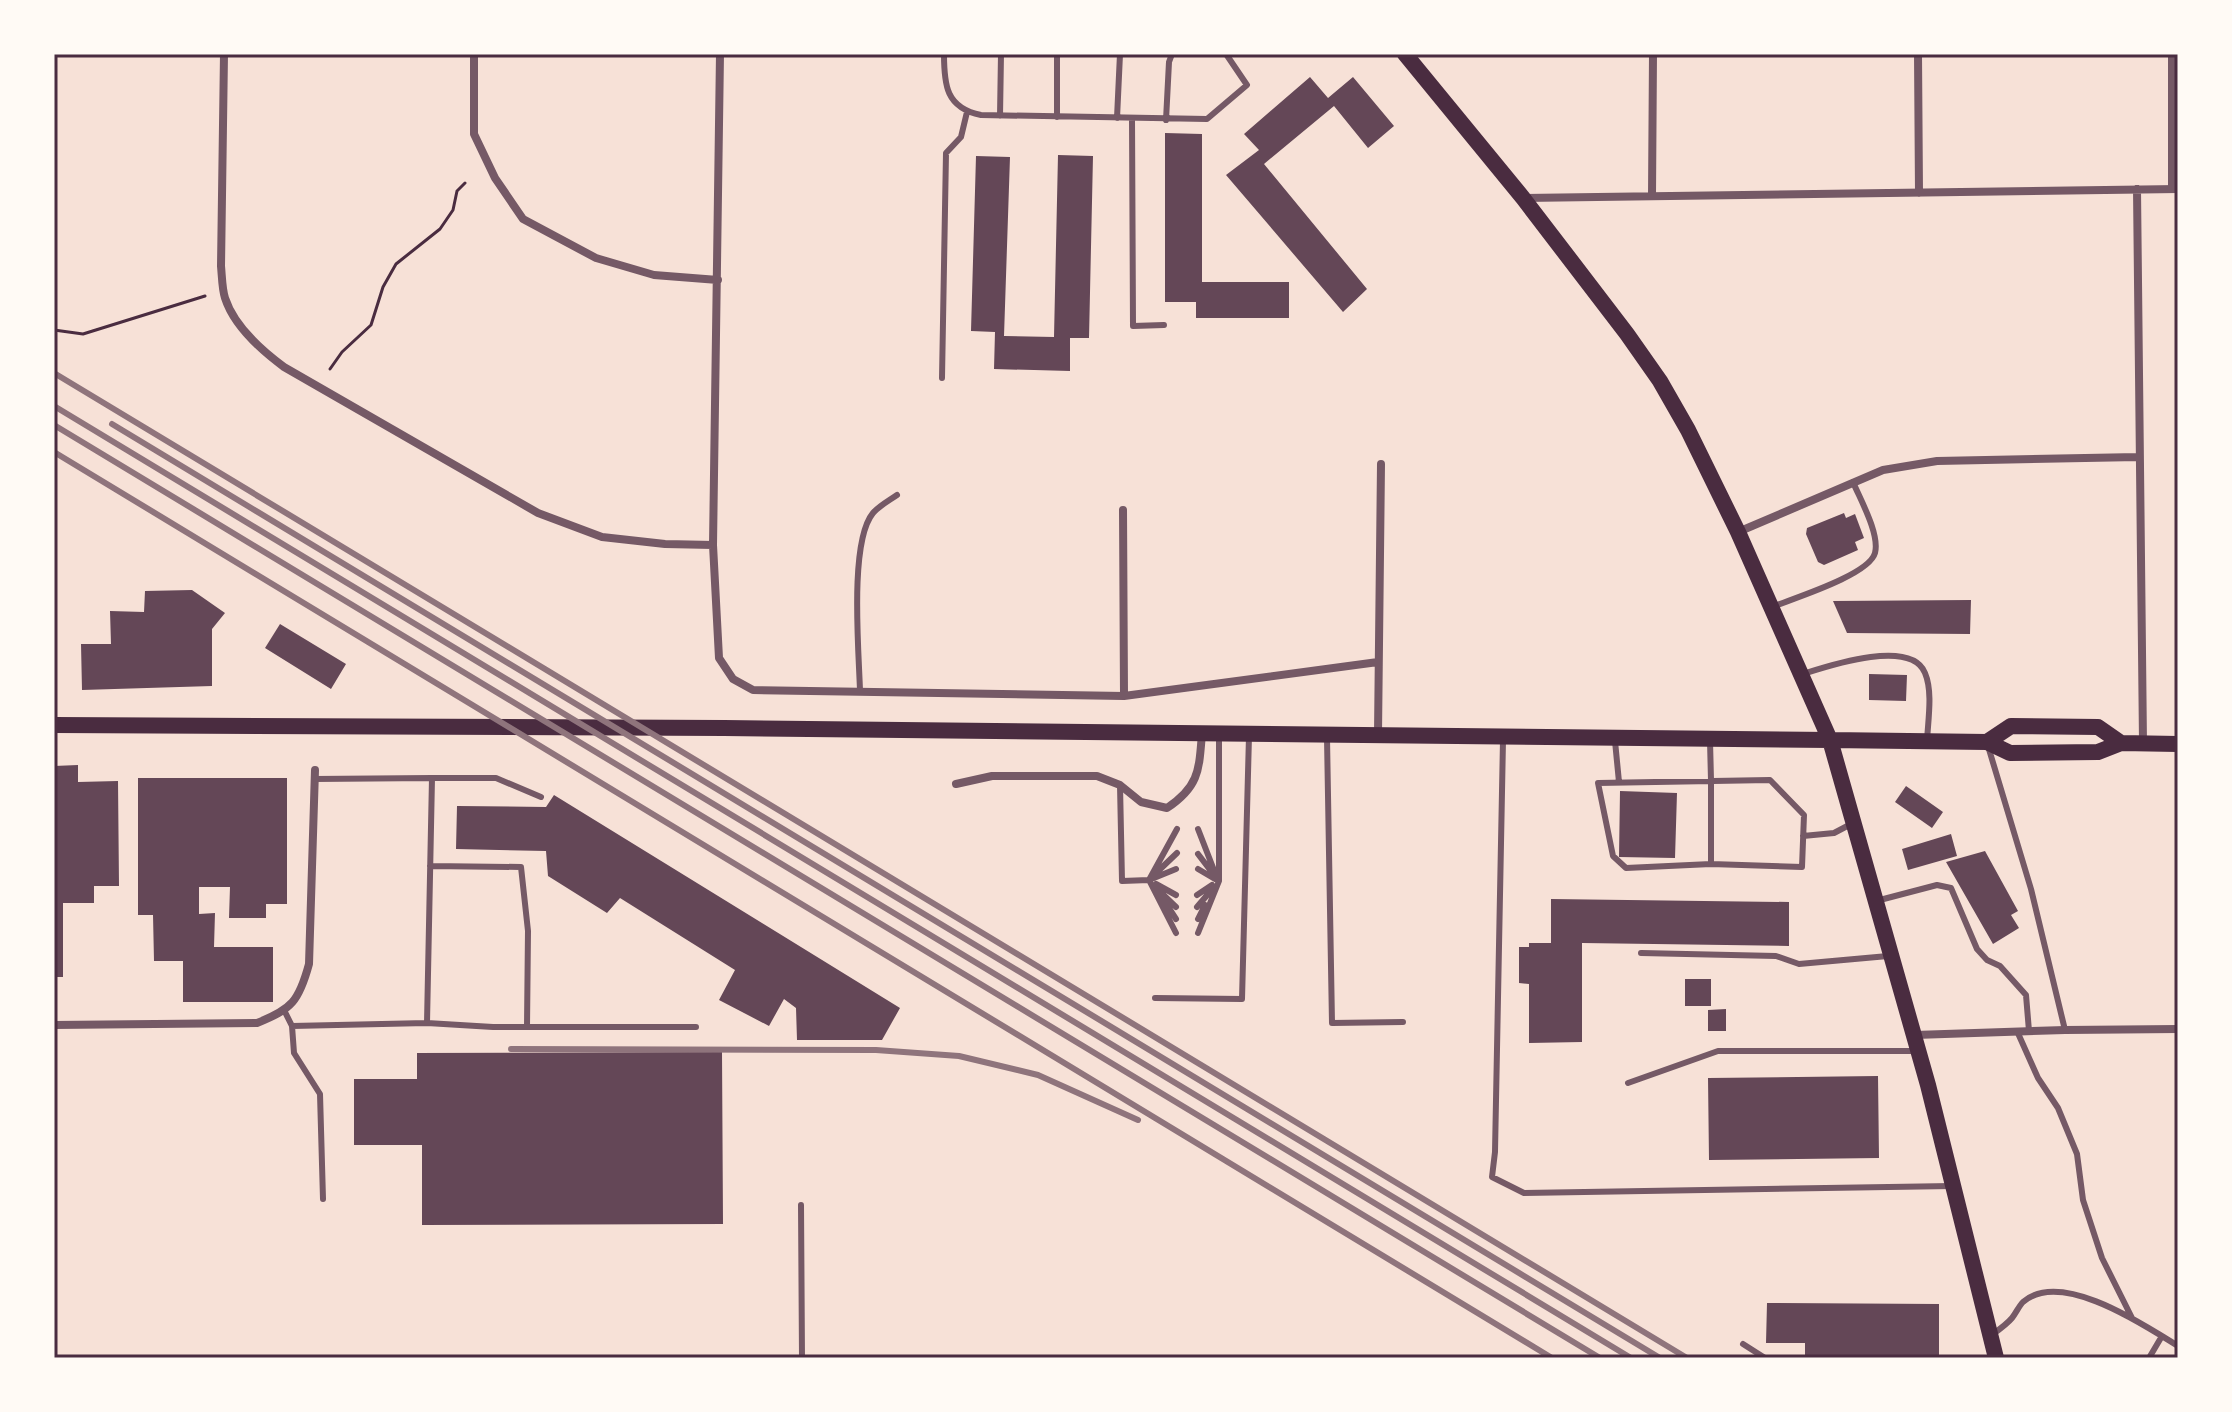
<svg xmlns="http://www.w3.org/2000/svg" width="2232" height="1412" font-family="'Varela Round',sans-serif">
<rect width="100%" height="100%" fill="#f7e1d7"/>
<path fill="#644757" d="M1310 77 1328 98 1353 77 1394 126 1368 148 1334 106 1264 164 1367 289 1343 312 1226 175 1259 150 1244 134Z
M1165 133 1202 134V282H1289V318H1196V302H1165Z
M1058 155 1093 156 1089 338H1070V371L994 369 995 332 971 331 976 156 1010 157 1004 336 1054 337Z
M1844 513 1846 518 1855 514 1864 538 1855 542 1858 550 1824 565 1818 562 1806 534 1807 528Z
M192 590 225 613 212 629V686L82 690 81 644H111L110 611 144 612 145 591Z
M1971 600 1970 634 1847 633 1833 601Z
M280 624 346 664 331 689 265 648Z
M1869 674 1907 675 1906 701 1869 700Z
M78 765V782L118 781 119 886H94V903H63V977H54V766Z
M138 778H287V904H266V918H229L230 887H199V914L215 913 214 947H273V1002H183V961H154L153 915H138Z
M1906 786 1943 812 1932 828 1895 802Z
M1620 791 1677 793 1675 858 1619 857Z
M554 795 900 1008 882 1040H797L796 1008 784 999 769 1026 719 1000 735 970 620 898 607 913 548 876 546 851 456 849 457 806 546 807Z
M1951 834 1957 856 1908 870 1902 849Z
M1985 851 2018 911 2011 915 2019 928 1993 944 1946 862Z
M1551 899 1789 902V946L1582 943V1042L1529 1043V984L1519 983V947H1529V943H1551Z
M1685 979H1711V1006H1685Z
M1726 1009V1031H1708V1010Z
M722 1052 723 1224 422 1225V1145H354V1079H417V1053Z
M1878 1076 1879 1158 1709 1160 1708 1078Z
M1767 1303 1939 1304V1358H1805V1343H1766Z"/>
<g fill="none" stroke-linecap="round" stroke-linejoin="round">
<path stroke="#4a2c40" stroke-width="3" d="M54 330 83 334 205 296
M330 369 342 352 371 325 383 287 396 264 440 229 453 210 457 191 465 183"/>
<path stroke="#755966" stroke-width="6" d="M944 54C944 85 946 108 981 115L1207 119 1247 85 1226 54
M1057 54V117
M1000 116 1001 54
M1117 118 1120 54
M1132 119 1133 326 1164 325
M1166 120 1169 62 1172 54
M942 378 946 153 961 137 967 112
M1772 607C1794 598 1869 575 1875 553 1880 534 1860 499 1853 482
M1803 674C1828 666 1911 638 1925 673 1933 692 1928 720 1927 741
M860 691C859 653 849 542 873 513 879 506 890 500 897 495
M1327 738 1332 1023 1403 1022
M1503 740 1495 1152 1492 1177 1524 1193 1952 1186
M1615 741 1619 782
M1710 741 1711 780V864L1802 867 1804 815 1770 780 1598 783 1613 856 1626 868 1711 864
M1988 746 2031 889 2065 1030
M432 778H496L541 797
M1120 785 1122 881 1149 880 1176 869
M1198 829 1217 878
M1803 836 1834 833 1853 823
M1198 854 1214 875
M430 866 521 867 528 931 527 1027
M1198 869 1215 879
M1154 875 1177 853
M1149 880 1176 933
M1149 880 1177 829
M1156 884 1176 895
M1154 886 1176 907
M1197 895 1212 885
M1163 899 1176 919
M1876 901 1937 885 1951 888 1977 949 1987 960 2000 966 2026 995 2029 1031
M1197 907 1214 887
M1198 919 1205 905
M1198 933 1219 881V736
M1641 953 1776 956 1799 964 1888 956
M1155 998 1242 999 1249 736
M285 1012 292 1026 294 1053 320 1094 323 1199
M427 1023 493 1027H696
M292 1026 427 1023 432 778 314 779
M2017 1031 2038 1078 2058 1108 2077 1154 2083 1200 2102 1258 2132 1318
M1628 1083 1718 1051H1915
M801 1205 802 1358
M1993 1334C2000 1329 2007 1324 2012 1318 2016 1313 2019 1306 2023 1302 2061 1269 2144 1325 2178 1346
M1743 1344 1765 1358
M2149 1358 2162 1336"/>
<path stroke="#755966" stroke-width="8" d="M224 54 221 266C222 276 222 289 225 298 234 326 261 350 284 367L538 513 602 537 665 544 713 545
M474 54V134L495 178 523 219 596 258 654 275 718 280
M720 54 713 545 719 658 733 679 753 690 1124 696 1378 662
M1918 54 1919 193
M2172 54V189
M2137 189 2143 743
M1652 195 1653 54
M1523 198 2178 189
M1123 510 1124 696
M1738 532 1883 470 1937 461 2138 457
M1378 734 1381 464
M956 784 992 776H1097L1120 785 1141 802 1167 808C1200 786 1199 769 1202 733
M54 1025 257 1023C292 1009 299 1001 309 964L315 770
M1915 1035 2065 1030 2178 1029"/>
<path stroke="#4a2c40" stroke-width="16" d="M1405 54 1523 198 1627 334 1660 381 1688 430 1738 532 1830 740 1928 1085 1996 1358
M54 725 724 728 1830 740 1987 742 2010 753 2098 752 2121 743 2178 744
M1987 742 2011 726 2098 727 2121 743"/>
<path stroke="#8f747c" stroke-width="6" d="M54 373 1687 1358
M54 406 1631 1358
M112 424 1660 1358
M54 425 1600 1358
M54 452 1552 1358
M511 1049 876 1050 959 1056 1038 1075 1138 1120"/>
</g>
<rect width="2232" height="1412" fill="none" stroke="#fffaf5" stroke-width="112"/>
<rect x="56" y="56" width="2120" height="1300" fill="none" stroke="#4a2c40" stroke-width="3"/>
</svg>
